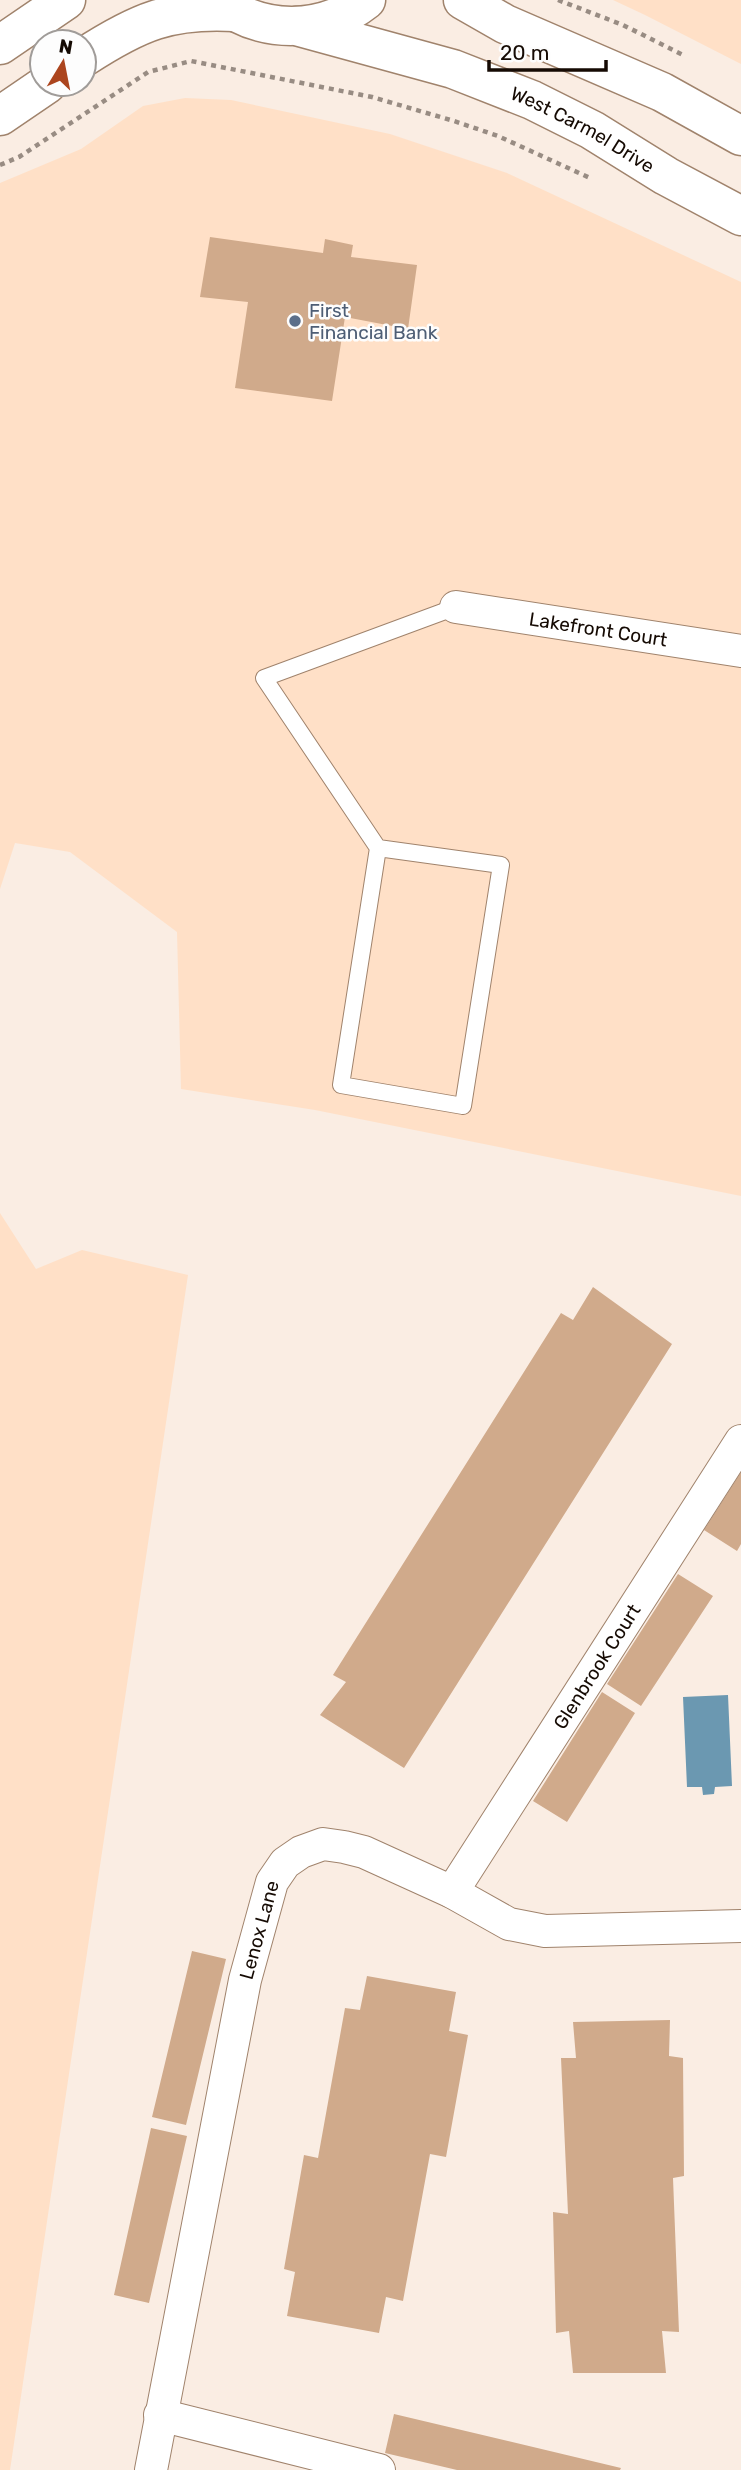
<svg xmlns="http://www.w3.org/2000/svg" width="741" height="2470" font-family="Rubik,sans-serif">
<rect width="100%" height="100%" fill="#faede3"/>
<path fill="#ffe0c7" d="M613 0H741V64L645 15Z
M185 98 231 100 390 134 507 173 741 282V1196L315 1110 181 1089 177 932 70 852 15 843 0 889V183L81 149 143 106Z
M0 1213 36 1269 82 1250 188 1275 10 2470H0Z"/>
<path fill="#6b98b1" d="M728 1695 732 1786 715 1787 714 1794 703 1795 702 1787H687L683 1697Z"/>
<path fill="#d0aa8b" d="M210 237 323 253 325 239 353 245 351 257 417 265 408 329 345 317 332 401 235 388 248 302 200 297Z
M593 1287 672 1344 404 1768 320 1715 346 1682 333 1675 561 1313 573 1320Z
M741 1472V1544L737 1551 704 1530Z
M678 1574 713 1596 641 1706 607 1684Z
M602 1692 635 1713 567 1822 533 1801Z
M192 1951 226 1959 186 2125 152 2117Z
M367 1976 456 1992 449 2031 468 2035 446 2157 430 2154 403 2301 386 2297 379 2333 287 2316 295 2272 284 2269 304 2155 318 2158 345 2008 360 2010Z
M670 2020 669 2056 683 2058 684 2176 673 2178 679 2332 662 2331 666 2373H573L569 2331 556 2333 553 2212 568 2214 561 2058H576L573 2022Z
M151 2128 187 2136 149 2303 114 2295Z
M394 2414 621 2468 620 2470H457L385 2453Z"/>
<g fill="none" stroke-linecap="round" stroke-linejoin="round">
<defs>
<path id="service" d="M378 848 501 865 463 1106 341 1085 378 848 264 678 456 607"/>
<g id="minor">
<path id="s1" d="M456 607 741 651"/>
<path id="s2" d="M452 1892 741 1441"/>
<path d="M160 2415 379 2470"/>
<path id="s3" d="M151 2470 245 1980 272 1882 285 1863 301 1852 323 1844 344 1847 364 1852 452 1892 509 1924 545 1931 741 1926"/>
</g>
<g id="tertiary">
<path d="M218 0C261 35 323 34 366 0"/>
<path d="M463 0 505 24 662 92 741 136"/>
<path id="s4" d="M296 26 453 69 532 100 592 130 666 176 741 216"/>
<path d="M0 45 66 0"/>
<path d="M84 57C138 22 170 8 236 12"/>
<path d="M0 116 47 84"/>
</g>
</defs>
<use href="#service" stroke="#a0836c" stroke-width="18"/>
<use href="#minor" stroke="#a0836c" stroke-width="34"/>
<use href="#tertiary" stroke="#a0836c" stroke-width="41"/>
<path stroke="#988c83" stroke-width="4.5" stroke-dasharray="5 5" stroke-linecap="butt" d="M558 0 623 25 685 56
M0 165 19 157 148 72 191 61 372 97 454 121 498 136 590 178"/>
<use href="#service" stroke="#fff" stroke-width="16"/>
<use href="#minor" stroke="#fff" stroke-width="32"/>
<use href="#tertiary" stroke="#fff" stroke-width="38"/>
</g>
<circle fill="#5c6f8a" stroke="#fdfdfd" stroke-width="2.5" cx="295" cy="321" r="7"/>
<g text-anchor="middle" stroke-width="5" stroke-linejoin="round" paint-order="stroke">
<g font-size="19" fill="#150a03" stroke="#fdfdfd">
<text dy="7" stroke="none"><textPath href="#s4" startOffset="306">West Carmel Drive</textPath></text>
<text dy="7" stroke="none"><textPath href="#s1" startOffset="144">Lakefront Court</textPath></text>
<text dy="7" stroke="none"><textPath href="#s2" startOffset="268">Glenbrook Court</textPath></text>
<text dy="7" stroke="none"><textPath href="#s3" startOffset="551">Lenox Lane</textPath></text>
</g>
<g font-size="19" fill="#4e5e75" stroke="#fdfdfd" text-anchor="start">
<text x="309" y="317">First<tspan x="309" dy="22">Financial Bank</tspan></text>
</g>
</g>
<g transform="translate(63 63) rotate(10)"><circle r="33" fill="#fdfdfd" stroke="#a09c99" stroke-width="2"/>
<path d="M0-5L12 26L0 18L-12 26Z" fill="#ac451e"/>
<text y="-10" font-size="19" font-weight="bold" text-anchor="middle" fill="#150a03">N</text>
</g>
<path d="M489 60v10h117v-10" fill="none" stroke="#150a03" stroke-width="3.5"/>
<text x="500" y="60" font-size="21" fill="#150a03" stroke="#fdfdfd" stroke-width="5" paint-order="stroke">20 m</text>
</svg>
